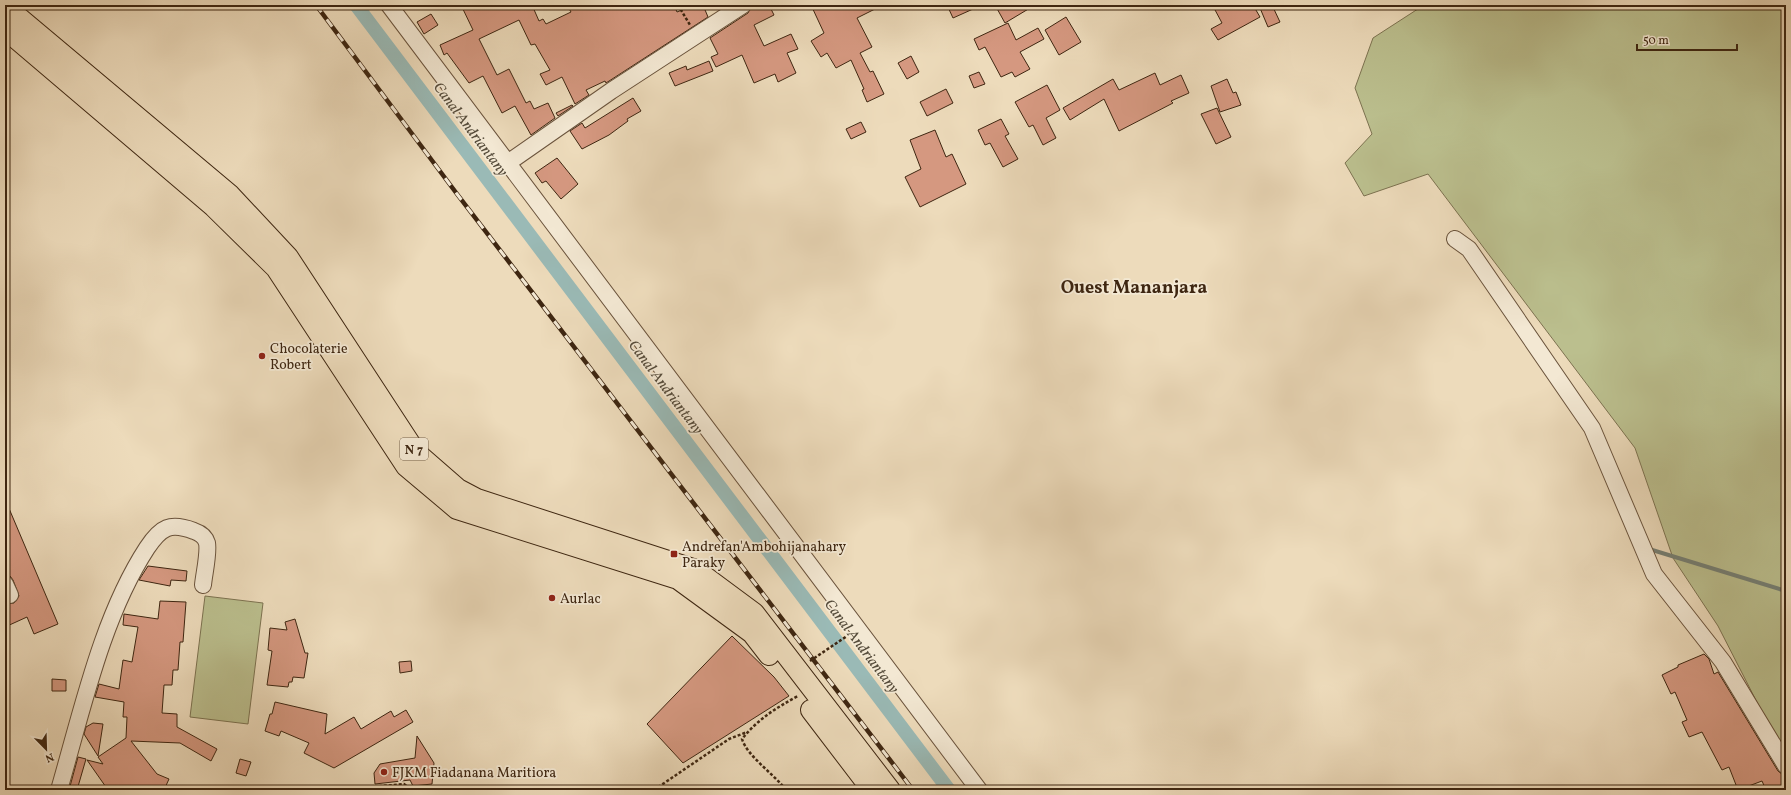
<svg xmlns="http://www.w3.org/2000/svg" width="1791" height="795" font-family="Vollkorn,serif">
<rect width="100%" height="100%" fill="#eddbbb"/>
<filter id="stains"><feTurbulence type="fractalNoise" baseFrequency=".005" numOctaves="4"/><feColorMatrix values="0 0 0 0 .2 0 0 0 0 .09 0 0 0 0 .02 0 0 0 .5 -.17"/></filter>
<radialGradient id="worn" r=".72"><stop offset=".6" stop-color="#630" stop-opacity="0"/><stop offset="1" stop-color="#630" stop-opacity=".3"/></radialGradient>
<path fill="#bbbf8e" stroke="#7c7250" d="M1424 5H1786V759L1718 626 1673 558 1635 448 1428 174 1364 196 1345 163 1372 134 1355 88 1373 38Z
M205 596 263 603 248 724 190 717Z"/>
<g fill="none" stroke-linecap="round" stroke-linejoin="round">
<path stroke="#757f74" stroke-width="4" d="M627 363 947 790
M1649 549 1786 591"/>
<path stroke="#9abab6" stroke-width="14" d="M356 5 949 790"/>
</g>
<path fill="#d59880" stroke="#3e2611" d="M461 5H532L539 21 543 19 546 24 571 12 567 5H674L677 12 694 5H703L708 17 606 83 605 81 586 90 589 95 575 104 562 77 546 85 540 74 550 70 535 44 531 45 519 20 479 39 497 75 509 69 526 103 530 101 534 109 548 103 555 118 531 135 515 106 502 113 483 76 469 83 447 53 444 55 440 45 473 30Z
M752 5H769L774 15 754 25 764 46 791 34 798 49 787 53 796 73 778 82 775 74 754 83 742 55 716 67 711 57 718 54 710 38 748 13Z
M811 5H883L857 18 872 47 860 53 870 72 873 71 884 94 867 102 862 90 864 89 851 60 836 68 827 53 821 57 811 41 824 33Z
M947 5H982L953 18Z
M995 5H1035L1005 23Z
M1221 5H1244L1246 9 1253 5 1260 17 1218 40 1211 29 1222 23 1214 8Z
M1268 5H1272L1280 22 1268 27 1260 8Z
M431 14 438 25 424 34 417 22Z
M1066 17 1081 42 1059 55 1045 30Z
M1008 23 1016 40 1038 28 1044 39 1020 52 1030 69 1015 77 1012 72 1001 77 985 47 979 50 974 39Z
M911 56 919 72 907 79 898 63Z
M709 61 713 71 675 86 669 73 686 66 687 70Z
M979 72 985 84 974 88 969 76Z
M1155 73 1160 85 1181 75 1189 93 1171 101 1173 103 1119 131 1104 99 1070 120 1063 108 1113 79 1119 90Z
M1227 79 1233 93 1236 92 1241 105 1220 112 1211 86Z
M1047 85 1060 110 1046 118 1056 138 1043 145 1033 125 1029 127 1015 102Z
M946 89 953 103 927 116 920 102Z
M633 98 641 111 627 119 628 121 609 135 582 149 570 131 582 123 585 128Z
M572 105 573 106 558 116 556 113Z
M1217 108 1231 137 1216 144 1201 114Z
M1001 119 1009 134 1005 136 1018 159 1003 167 990 143 985 145 978 130Z
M861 122 866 132 851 139 846 129Z
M935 130 946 157 952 154 966 184 920 207 905 177 921 169 910 140Z
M557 158 578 184 561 199 546 181 542 183 535 173Z
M5 499 58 624 34 634 27 617 5 627V603H14L19 596 13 580 10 576 5 575Z
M148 566 187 571 186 581 171 580 170 586 139 580Z
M160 601 186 602 183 642H180L178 670H173L172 685H164L162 713 177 714V727L217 749 211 761 180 743 131 741 157 774 169 779 164 790H108L87 760 103 764 98 757 126 738 127 717H123L124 702 95 697 99 684 119 689 123 660 132 662 138 627 123 625 124 614 158 619Z
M295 619 305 653H308L304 678 293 677 292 682H289L288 687 267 685 272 651 268 650 270 628 287 630 285 622Z
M732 636 774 677 789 696 683 763 647 724Z
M1704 654 1709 659 1714 674 1718 672 1778 771 1783 775 1786 788 1782 790H1766L1762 781 1738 790 1729 767 1722 770 1702 732 1689 737 1682 722 1687 720 1675 692 1671 694 1662 675 1678 667V665Z
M411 661 412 671 400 673 399 662Z
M52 679 66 680V691H52Z
M275 702 327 714 325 734 354 717 361 729 391 711 394 717 406 710 413 722 334 768 304 753 309 743 281 731 279 736 265 731 270 714H272Z
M93 723 103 724 98 756 84 734 86 727Z
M417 736 434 763 432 784 413 786 410 780 375 784 374 773 380 764 415 758Z
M78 757 86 759 77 790H69Z
M240 759 251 762 246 776 236 773Z"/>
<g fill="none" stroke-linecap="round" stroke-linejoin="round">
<defs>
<path id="minor" d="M389 5 979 790
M509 164 512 160 611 91 743 5
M1455 239 1469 249 1592 428 1654 574 1723 662 1786 766
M5 584 10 595
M59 790C82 711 102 617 147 548 161 527 170 522 194 531 200 533 205 536 207 543 209 553 204 574 203 585"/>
<path id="major" d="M5 6 230 195 288 257 411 445 419 455 458 489 477 499 696 570 754 613 890 790
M5 29 214 207 276 268 406 466 457 509 678 579 752 633 769 655
M811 710 872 790"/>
</defs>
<use href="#minor" stroke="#6a533c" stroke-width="18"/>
<use href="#major" stroke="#3e2611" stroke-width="22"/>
<path stroke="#3e2611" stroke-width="2.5" stroke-dasharray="3 2" stroke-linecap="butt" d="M678 5 690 25
M810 661 847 636
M339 790 404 784 412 790
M654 790 729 739 747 732
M786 790C774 774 747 756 742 739 758 719 776 708 798 696"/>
<use href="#minor" stroke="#f3e8d3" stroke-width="16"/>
<use href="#major" stroke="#eddbbb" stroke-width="20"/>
<defs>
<path id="rail" d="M316 5 457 194 913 790"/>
</defs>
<use href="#rail" stroke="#3e2611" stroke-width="4.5"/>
<use href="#rail" stroke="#f3e8d3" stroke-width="3" stroke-dasharray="9" stroke-linecap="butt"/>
</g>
<g fill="#8f2418" stroke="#f3e8d3" stroke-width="1.5">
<circle cx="262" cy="356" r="4"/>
<rect x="670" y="550" width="8" height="8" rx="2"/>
<circle cx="552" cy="598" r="4"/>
<circle cx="384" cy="772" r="4"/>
</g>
<g text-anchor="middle" stroke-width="3.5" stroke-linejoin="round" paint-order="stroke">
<rect fill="#f3e8d3" stroke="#74604b" stroke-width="1" x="400" y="438" width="28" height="22" rx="3"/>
<g font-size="13" font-weight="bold" fill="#3e2611">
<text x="414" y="454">N 7</text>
</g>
<g font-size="14" fill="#3e2611" stroke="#f3e8d3" text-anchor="start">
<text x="270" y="353">Chocolaterie<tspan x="270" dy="16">Robert</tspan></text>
<text x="682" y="551">Andrefan'Ambohijanahary<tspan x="682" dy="16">Paraky</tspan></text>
<text x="560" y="603">Aurlac</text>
<text x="392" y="777">FJKM Fiadanana Maritiora</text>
</g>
<g font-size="15" font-style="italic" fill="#554b3a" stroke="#f3e8d3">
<text transform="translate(471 129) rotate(53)" y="5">Canal Andriantany</text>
<text transform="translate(666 387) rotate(53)" y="5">Canal Andriantany</text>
<text transform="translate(862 646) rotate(53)" y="5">Canal Andriantany</text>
</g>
<g font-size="18" font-weight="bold" fill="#3e2611" stroke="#f3e8d3">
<text x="1134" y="293">Ouest Mananjara</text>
</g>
</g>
<rect width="1791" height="795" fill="none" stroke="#eddbbb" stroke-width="20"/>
<rect x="6" y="6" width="1779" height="783" fill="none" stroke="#3e2611" stroke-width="2"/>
<rect x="10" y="10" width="1771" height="775" fill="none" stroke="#3e2611"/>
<g transform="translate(46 749) rotate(157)" stroke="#f3e8d3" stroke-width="3" paint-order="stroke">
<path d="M0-3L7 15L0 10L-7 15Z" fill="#3e2611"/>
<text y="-6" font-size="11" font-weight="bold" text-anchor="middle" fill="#3e2611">N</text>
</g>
<path d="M1637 44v6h100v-6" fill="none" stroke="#3e2611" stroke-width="2"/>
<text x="1643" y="44" font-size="12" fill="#3e2611" stroke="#f3e8d3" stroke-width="3" paint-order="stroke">50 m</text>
<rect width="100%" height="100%" filter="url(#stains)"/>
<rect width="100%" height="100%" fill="url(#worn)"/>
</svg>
